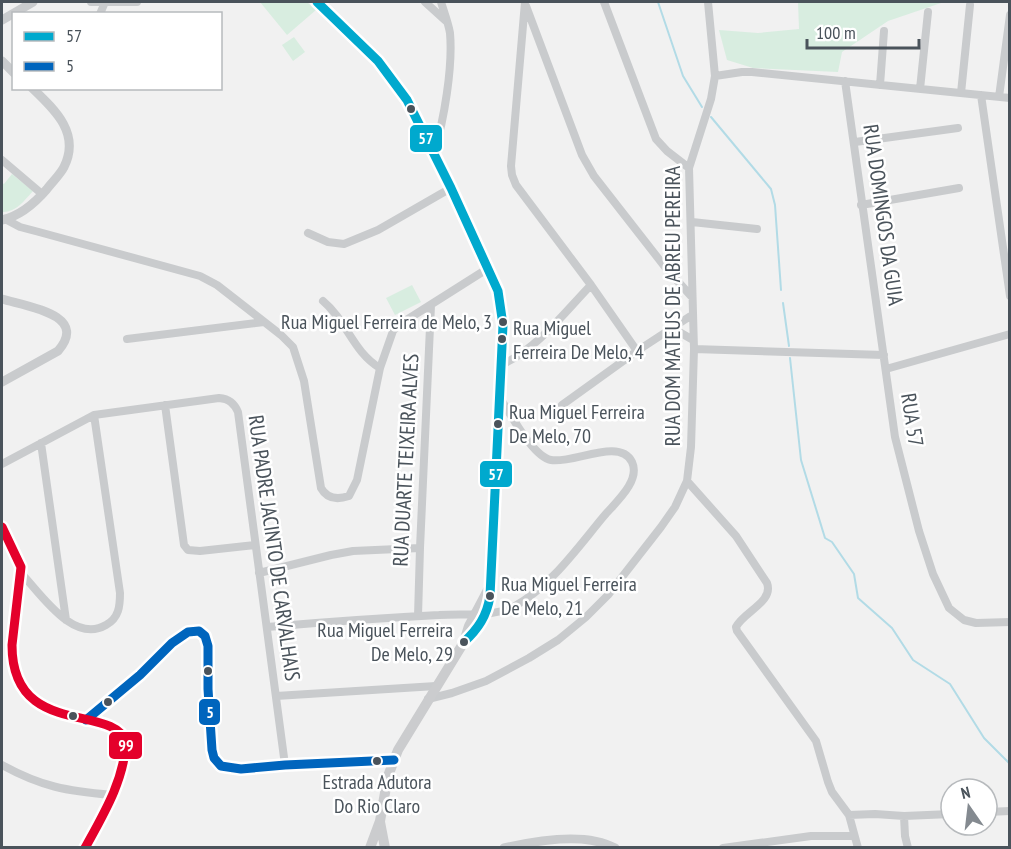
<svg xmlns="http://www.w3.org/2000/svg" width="1011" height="849" font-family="'PT Sans Narrow',sans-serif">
<rect width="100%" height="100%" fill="#f1f1f1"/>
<path fill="#d8ede0" d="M260 2H307L316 10 287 35Z
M798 2H944L888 21 842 52 838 72 753 68 727 60 719 30 758 33 799 29Z
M294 37 305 52 293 61 282 45Z
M12 174 33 191C24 201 15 213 2 212V183L4 184Z
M412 285 421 302 395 315 386 298Z"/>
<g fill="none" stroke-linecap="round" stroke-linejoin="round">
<path stroke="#b2dbe6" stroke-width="2" d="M658 2 683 76 702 107
M711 117 771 189 775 205 781 290
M783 303 789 346
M790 358 801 460 825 538 832 542 854 574 858 598 892 628 913 660 950 684 984 738 1010 764"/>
<path stroke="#c9cbcd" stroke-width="8" d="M91 2H137
M425 2 446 21
M525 2 511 166 512 175 516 185 591 285 637 351
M604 2 656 139 667 151 689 168
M526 6 582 155 594 176 665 267 691 296
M100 14 105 2
M715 76 742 72H752L1010 98
M845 81 895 437 919 531 933 574 949 608 964 620 976 623 1010 622
M880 85 884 31
M920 89 928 12
M961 93 970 5
M981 95 1010 296
M999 97 1010 15
M422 127 440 132
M855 142 958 128
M434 153C444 120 453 67 450 33 448 22 444 12 441 2
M2 160 42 194
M861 205 959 188
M5 219 20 227 39 232 200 276 217 285 235 299 281 335 293 347 304 381 321 488C327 499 337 500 349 496L357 480 380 368 393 331 397 326 487 269
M692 222 757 229
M308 233 328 242 344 244 378 230 451 188
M323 301C347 321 353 352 380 368
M668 330 681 333 693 340
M127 339 264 322
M694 349 884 355
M501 365C537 349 564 313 591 285
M886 369 1010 334
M165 405 184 545 188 550 200 551 255 545
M562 405 637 351 692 315
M41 443 66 620
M2 464 94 415 219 398C229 399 234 403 238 412L285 765
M687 481 736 536 767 583C774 602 743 612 736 627L737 631 816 741 828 782 832 792 849 815 858 848
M21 573C41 594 73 644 106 625 119 618 120 606 120 593L94 415
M259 573 331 555 353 551 420 548
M418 616 420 548 431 305
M267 627C324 622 382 618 439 615 464 613 492 618 515 606 551 586 578 547 604 516 615 503 641 481 632 462 620 437 573 464 551 460 533 457 510 413 500 398
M276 696 436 686
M428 699 452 693 486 681 529 658 558 640 586 617 608 595 661 527 675 507 687 481 691 447 694 349 689 168 711 99 715 76 708 2
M86 720 140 675 172 643 188 632 199 631 205 636 208 646V689L212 750 214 758 221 766 241 769 285 765 394 760
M2 765C42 787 67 791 112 795
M987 812 1010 811
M849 815 875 814 904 816 951 814
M904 816 905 836 908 848
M723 848 811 836H854"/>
<path stroke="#c9cbcd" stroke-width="9" d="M2 20 33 2
M2 61 14 73
M2 220C20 216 35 203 47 189 52 182 60 175 64 167 81 133 54 109 32 88
M2 299C25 306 90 314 58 351L2 382
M2 527 21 567 12 645C12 739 113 703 126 742 124 781 103 815 85 848
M504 848C534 841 586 832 615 848"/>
<path stroke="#cbccce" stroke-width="10" d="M317 2 378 61 407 100 451 188 498 291 503 325 490 596C487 616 478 629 464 642
M380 822 385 848
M370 848 380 821 388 776 398 750 464 642 469 626 489 588"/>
<defs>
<path id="bus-1" d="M317 2 378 61 407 100 451 188 498 291 503 325 490 596C487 616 478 629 464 642"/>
<path id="bus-2" d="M86 720 140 675 172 643 188 632 199 631 205 636 208 646V689L212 750 214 758 221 766 241 769 285 765 394 760"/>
<path id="bus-3" d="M2 527 21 567 12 645C12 739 113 703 126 742 124 781 103 815 85 848"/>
</defs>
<use href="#bus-1" stroke="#fff" stroke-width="14"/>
<use href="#bus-2" stroke="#fff" stroke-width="14"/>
<use href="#bus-3" stroke="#fff" stroke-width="14"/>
<use href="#bus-1" stroke="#00a9ce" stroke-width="9"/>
<use href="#bus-2" stroke="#0065bd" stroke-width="9"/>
<use href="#bus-3" stroke="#e4002b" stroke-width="9"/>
</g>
<g fill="#4a535b" stroke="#fff" stroke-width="2">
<circle cx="411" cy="109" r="5"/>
<circle cx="503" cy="322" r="5"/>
<circle cx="502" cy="339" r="5"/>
<circle cx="498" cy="424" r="5"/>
<circle cx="490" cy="596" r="5"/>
<circle cx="464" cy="642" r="5"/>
<circle cx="208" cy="671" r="5"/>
<circle cx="108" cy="702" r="5"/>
<circle cx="73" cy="716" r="5"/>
<circle cx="377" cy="761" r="5"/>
</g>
<g text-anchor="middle" stroke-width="5" stroke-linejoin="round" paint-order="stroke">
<g font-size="20" fill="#4a535b" stroke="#fff" text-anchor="start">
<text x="492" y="329" text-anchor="end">Rua Miguel Ferreira de Melo, 3</text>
<text x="513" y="335">Rua Miguel<tspan x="513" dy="24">Ferreira De Melo, 4</tspan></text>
<text x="509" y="419">Rua Miguel Ferreira<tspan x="509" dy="24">De Melo, 70</tspan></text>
<text x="501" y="591">Rua Miguel Ferreira<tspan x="501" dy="24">De Melo, 21</tspan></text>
<text x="453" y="637" text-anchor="end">Rua Miguel Ferreira<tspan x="453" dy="24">De Melo, 29</tspan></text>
<text x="377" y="789" text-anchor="middle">Estrada Adutora<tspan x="377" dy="24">Do Rio Claro</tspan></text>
</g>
<g font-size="21" fill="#4a535b" stroke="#fff">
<text transform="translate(883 215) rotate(82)" y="7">RUA DOMINGOS DA GUIA</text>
<text transform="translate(673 306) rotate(-90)" y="7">RUA DOM MATEUS DE ABREU PEREIRA</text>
<text transform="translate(912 420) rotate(81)" y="7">RUA 57</text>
<text transform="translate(406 460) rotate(-87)" y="7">RUA DUARTE TEIXEIRA ALVES</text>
<text transform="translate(274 548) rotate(82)" y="7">RUA PADRE JACINTO DE CARVALHAIS</text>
</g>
</g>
<g stroke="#fff" stroke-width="2">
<rect x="409" y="124" width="34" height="29" rx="6" fill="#00a9ce"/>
<rect x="479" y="460" width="34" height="28" rx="6" fill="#00a9ce"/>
<rect x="198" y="698" width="23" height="28" rx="6" fill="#0065bd"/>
<rect x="108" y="731" width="35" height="29" rx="6" fill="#e4002b"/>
</g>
<g font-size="16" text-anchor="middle" font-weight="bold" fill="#fff">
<text x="426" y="144">57</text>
<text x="496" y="480">57</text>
<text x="210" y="718">5</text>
<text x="126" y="751">99</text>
</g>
<rect width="1011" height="849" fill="none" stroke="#4a535b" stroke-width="6"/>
<rect x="12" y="12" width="210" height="78" fill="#ffffff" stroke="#b7babd" stroke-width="1.5"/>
<rect x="24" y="32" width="30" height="9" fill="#00a9ce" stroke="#b7babd" stroke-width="1.5"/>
<text x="66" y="42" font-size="18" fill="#4a535b">57</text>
<rect x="24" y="62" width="30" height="9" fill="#0065bd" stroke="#b7babd" stroke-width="1.5"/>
<text x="66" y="72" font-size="18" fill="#4a535b">5</text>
<g transform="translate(969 807) rotate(346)"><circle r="28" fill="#ffffff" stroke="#b7babd" stroke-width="1.5"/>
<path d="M0-4.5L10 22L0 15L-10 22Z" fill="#848a90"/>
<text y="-9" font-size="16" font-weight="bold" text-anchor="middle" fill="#4a535b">N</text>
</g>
<path d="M807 39v9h112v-9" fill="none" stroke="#4a535b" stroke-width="3"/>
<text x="816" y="39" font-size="18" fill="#4a535b" stroke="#ffffff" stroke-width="4.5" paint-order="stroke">100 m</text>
</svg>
